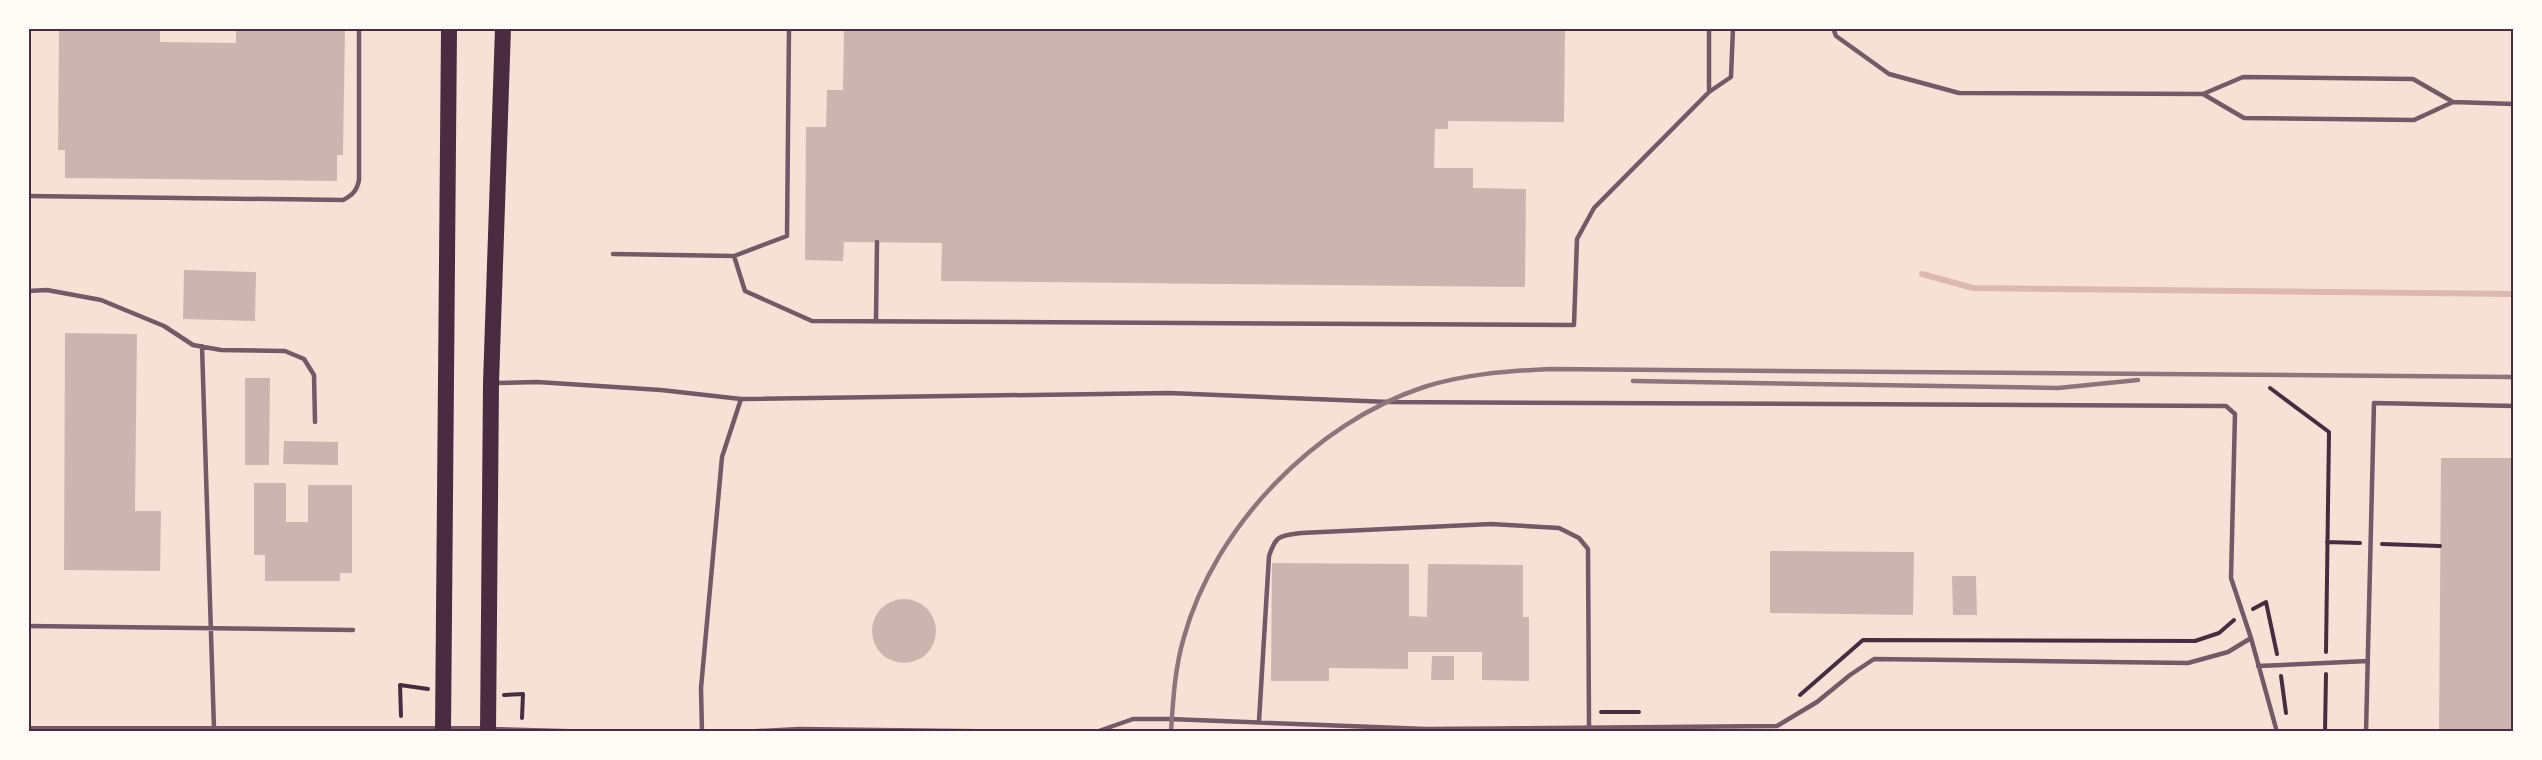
<svg xmlns="http://www.w3.org/2000/svg" width="2542" height="760" font-family="Spectral,serif">
<rect width="100%" height="100%" fill="#f7e1d7"/>
<g fill="none" stroke-linecap="round" stroke-linejoin="round">
<path stroke="#dcb8b0" stroke-width="6" d="M1922 274 1973 288 2514 294"/>
</g>
<path fill="#ccb4b1" d="M59 28H160V42L236 43V28H345L343 155H337V181L65 178V150H58Z
M844 28H1565L1564 122 1448 121V129H1435L1434 168H1473V188L1526 189 1525 287 941 281 942 243 844 242 843 261 805 260 806 127H826L827 90H843Z
M184 270 256 272 255 321 183 319Z
M65 333 137 334 135 511H161L160 571 64 570Z
M245 378H270L269 465H245Z
M284 441 338 442V465L283 464Z
M2441 458H2514V732H2439Z
M254 483H286V522H308V485H352V573H340V581H265V555H254Z
M1770 551 1914 552 1913 615 1770 613Z
M1272 563 1409 564V616L1427 617 1428 564 1523 565V617H1529V681L1482 680V652H1408V669L1329 668V681H1271Z
M1952 576H1976L1977 615H1953Z
M872 631a32 32 0 1 1 64 0a32 32 0 1 1-64 0Z
M1432 656H1454V680H1431Z"/>
<g fill="none" stroke-linecap="round" stroke-linejoin="round">
<path stroke="#4a2c40" stroke-width="4" d="M2270 388 2329 432 2326 652
M2327 542 2360 543
M2382 544 2440 546
M2253 609 2266 602 2277 654
M2281 676 2286 713
M504 695 523 694 522 718
M1800 695 1863 640 2195 641 2219 633 2234 620
M1601 712H1639
M401 716 400 685 428 689
M2325 732 2326 674"/>
<path stroke="#755966" stroke-width="4.5" d="M789 28 787 236 734 256 745 291 812 321 1574 325 1577 239 1594 208 1709 92 1731 77 1733 28
M1833 28 1836 36 1889 74 1959 93 2203 94 2243 77 2413 79 2453 102
M1709 92V28
M2203 94 2244 118 2414 120 2453 102 2514 104
M28 196 343 200C353 195 357 190 359 180V28
M613 254 734 256
M28 291 47 290 101 300 164 326 193 345 221 350 285 351 304 359 314 375 315 422
M876 321 877 242
M202 346 214 729
M494 383 537 382 661 390 741 399 1169 393 1389 402 2226 406 2235 414 2231 578 2251 638 2228 652 2188 663 1874 659 1850 675 1817 702 1777 726 1426 729 1169 719H1133L1096 732
M28 626 353 630
M2251 638 2277 732
M2258 666 2368 661
M1259 721 1269 556C1276 535 1279 536 1301 533L1491 524 1559 528 1579 538 1588 549 1589 726
M490 729 597 732
M702 732 701 688 722 457 741 399
M740 732 799 729 1044 732
M2366 732 2374 403 2514 406"/>
<path stroke="#755966" stroke-width="6" d="M28 729H487"/>
<path stroke="#4a2c40" stroke-width="16" d="M443 732 449 28
M488 732 491 383 503 28"/>
<path stroke="#8f747c" stroke-width="4.5" d="M1633 381 2058 388 2138 380
M1171 732C1173 700 1175 667 1184 637 1215 526 1315 423 1424 387 1464 374 1508 371 1550 369L2514 377"/>
</g>
<rect width="2542" height="760" fill="none" stroke="#fffaf5" stroke-width="60"/>
<rect x="30" y="30" width="2482" height="700" fill="none" stroke="#4a2c40" stroke-width="2"/>
</svg>
